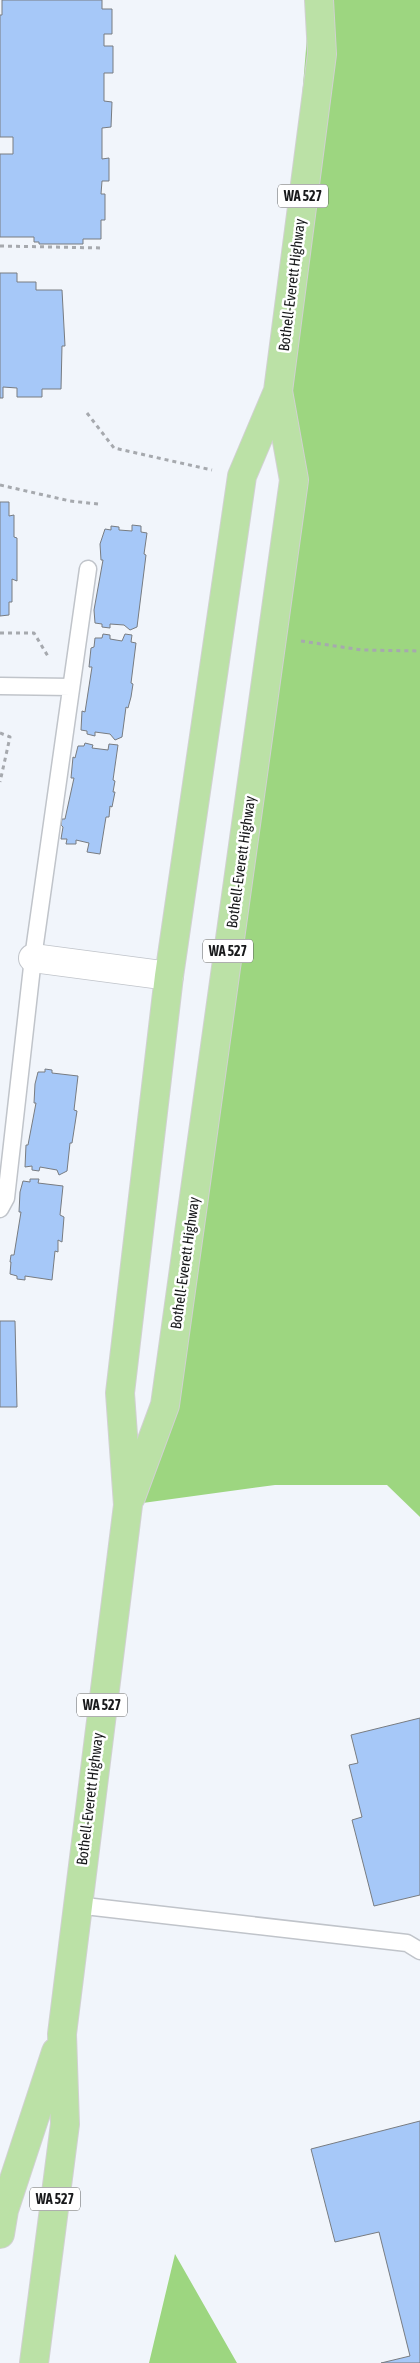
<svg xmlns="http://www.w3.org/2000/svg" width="420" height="2363" font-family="'Asap Condensed',sans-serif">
<rect width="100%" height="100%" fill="#f1f5fb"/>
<path fill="#9dd680" d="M310 0H420V1517L387 1485H275L128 1505 165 1405 294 480 278 391Z
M175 2254 237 2363H149Z"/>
<path fill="#a6c8f8" stroke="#787c81" d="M2 0H102V9H112V34H104V46H113V73H104V101L112 102 111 127 102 128V159L109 158V181H102L101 194H105V220H101V239H83V244H39V242H34V237H0V154H13V137H0V15H2Z
M0 273H17V282H36V290H62L65 346H62L61 389H42V397H17V388L3 387V398H0Z
M0 502H9V516L14 515V537L17 538V581L12 579V602H9V615L0 616Z
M132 525 141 526V532L147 533 144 554 146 555 137 627 130 630 124 625 110 624V628L102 627V624L95 623 94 610 103 560H101L100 544 105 529 111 530V526L119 527V530L132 531Z
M103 634 110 635V639L122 641 125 634 132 635 131 642 136 643 131 683 133 684 131 697 128 708 126 707 122 737 115 740 110 734 95 732V736L87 734V731L81 730 82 711 85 712 92 667H89L91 648 94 647 95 638H102Z
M85 743 93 745 92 748 108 750 109 744 118 745 113 780 115 781 113 792H115L112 807 110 806 109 817H106L100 854 87 852 89 843 76 840V844H66L67 839H61L63 827 61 825 62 819H65L74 778H71L73 757 75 758 78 746H84Z
M45 1069 52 1070V1073L78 1076 74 1110 77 1111 72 1143H70L67 1171 59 1175 57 1170 40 1167 39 1171 32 1170V1166L25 1167 26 1145H28L36 1103H34L35 1084 38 1072H45Z
M30 1179H39L38 1183 63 1186 60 1215 64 1217 62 1242 58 1240V1252L55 1251 52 1280 25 1276V1280L17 1279V1276L10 1274 11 1262H10L11 1255H14L21 1212H19L20 1192 23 1181 30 1182Z
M0 1321H15L17 1407H0Z
M420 1718V1895L374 1906 352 1820 362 1817 349 1765 358 1763 351 1735Z
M420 2121V2363H381L410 2356 379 2232 335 2242 311 2149Z"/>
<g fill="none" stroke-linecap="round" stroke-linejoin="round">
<defs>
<path id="service" d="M0 686 71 687
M0 1209 6 1198 33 958 88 569
M76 1905 407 1943 420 1951"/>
<path id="minor" d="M33 958 169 976"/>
<path id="primary" d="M131 1497 165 1405 294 480 278 391
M0 2234 4 2210 56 2052
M34 2363 65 2124 62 2034 128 1505 120 1393 169 976 242 476 278 391 322 54 319 0"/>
</defs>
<use href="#service" stroke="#c0c4ca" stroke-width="19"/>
<use href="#minor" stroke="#c0c4ca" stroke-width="30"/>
<use href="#primary" stroke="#d1d1d1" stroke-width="30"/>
<path stroke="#a6a9ae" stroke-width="3" stroke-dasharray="4 4" stroke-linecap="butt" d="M0 246 103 248
M87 413 114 448 212 470
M0 485 70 501 98 504
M0 633H34L49 658
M301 641 362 650 420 651
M0 733 10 737 0 782"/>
<use href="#service" stroke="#fff" stroke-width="16"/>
<use href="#minor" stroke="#fff" stroke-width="28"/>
<use href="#primary" stroke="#bbe1a6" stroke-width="28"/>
</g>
<g text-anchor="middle" stroke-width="5" stroke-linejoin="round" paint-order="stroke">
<g fill="#fff" stroke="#5d5e5f" stroke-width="1">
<rect x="278" y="184.5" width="50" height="23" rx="4"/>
<rect x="203" y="939.5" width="50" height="23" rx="4"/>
<rect x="77" y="1693.5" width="50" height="23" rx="4"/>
<rect x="30" y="2187.5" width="50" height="23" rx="4"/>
</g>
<g font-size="14" font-weight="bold" fill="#18191b">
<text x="303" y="201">WA 527</text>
<text x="228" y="956">WA 527</text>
<text x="102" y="1710">WA 527</text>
<text x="55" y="2204">WA 527</text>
</g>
<g font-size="15" fill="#18191b" stroke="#fff">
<text transform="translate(292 285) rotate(-83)" y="5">Bothell-Everett Highway</text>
<text transform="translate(241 862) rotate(-82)" y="5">Bothell-Everett Highway</text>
<text transform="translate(185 1263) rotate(-82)" y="5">Bothell-Everett Highway</text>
<text transform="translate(90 1799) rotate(-83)" y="5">Bothell-Everett Highway</text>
</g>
</g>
</svg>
